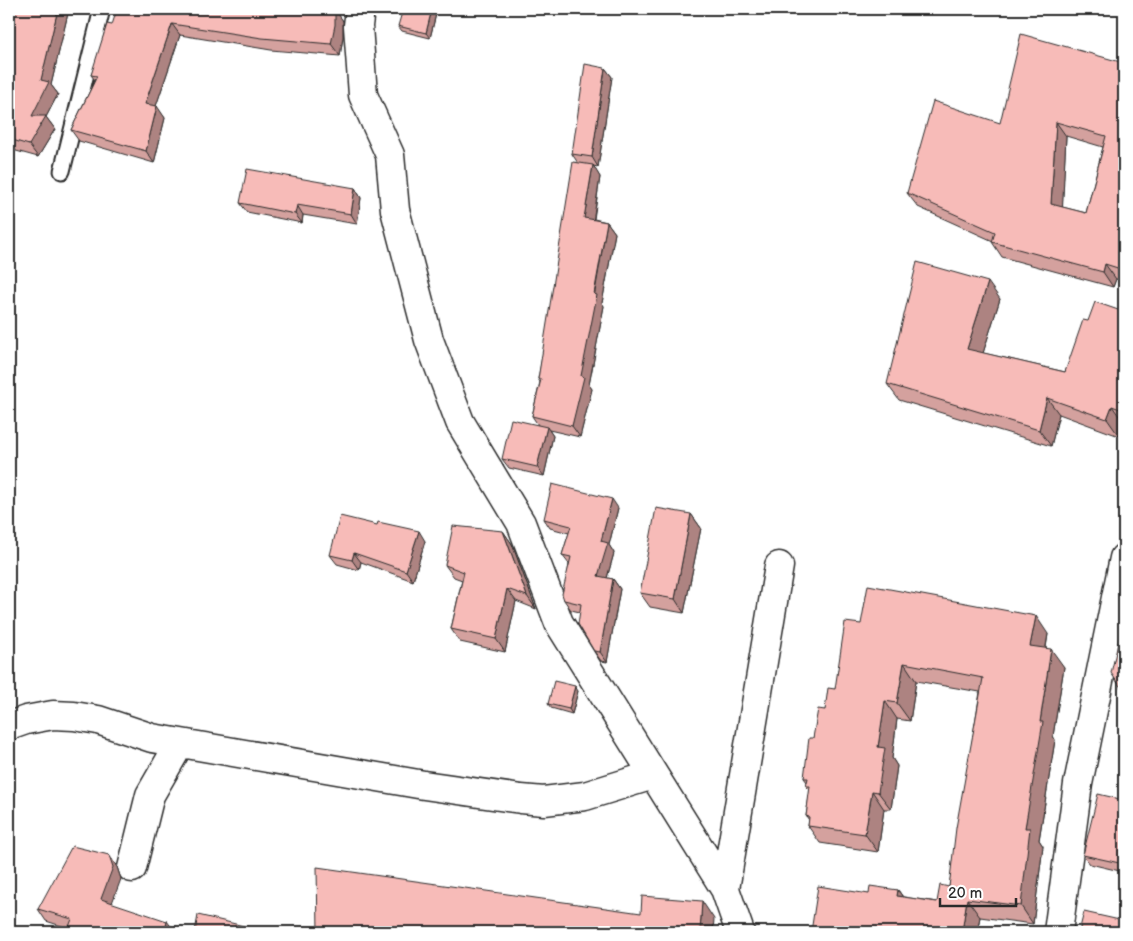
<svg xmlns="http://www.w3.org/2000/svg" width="1133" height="941" font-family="'Balsamiq Sans',sans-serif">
<rect width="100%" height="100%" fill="#fff"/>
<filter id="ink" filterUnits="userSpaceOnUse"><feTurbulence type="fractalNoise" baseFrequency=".02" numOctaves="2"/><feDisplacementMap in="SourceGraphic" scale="10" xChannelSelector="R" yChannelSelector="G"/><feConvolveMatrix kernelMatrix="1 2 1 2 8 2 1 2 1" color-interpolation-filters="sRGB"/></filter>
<g filter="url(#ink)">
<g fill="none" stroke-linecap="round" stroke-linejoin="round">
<defs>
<path id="service" d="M62 171 102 9"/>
<path id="minor" d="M360 9 358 26 363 95 390 155 395 210 429 340 460 422 521 523 559 623 725 889 740 932
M9 726 26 720 53 715 74 716 98 720 152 738 424 785 521 799 544 801 585 796 653 775
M132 868 150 795 180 743
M725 889 779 566
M1058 932 1078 784 1124 558"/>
</defs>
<use href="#service" stroke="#2b2b2b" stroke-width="19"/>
<use href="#minor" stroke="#2b2b2b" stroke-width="31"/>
<use href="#service" stroke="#fff" stroke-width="15"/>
<use href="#minor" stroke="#fff" stroke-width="28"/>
</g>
<path fill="#d4a19e" stroke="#2b2b2b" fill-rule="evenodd" d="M16 9H69L51 85 58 94 46 117 55 129 38 157 9 149V32Z
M334 9 343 21V37L340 56 271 50 180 35 156 106 165 118 154 163 79 141 71 130 95 80 91 75 112 25Z
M432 9 436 14 430 38 402 31 398 26Z
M1124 63V281L1116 279 1113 287 1002 257 992 242 993 241 918 207 907 193ZM1066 136 1103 147 1086 213 1062 207Z
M605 68 612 77 598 167 593 166 600 177 594 219 607 222 615 233 602 303 604 306 589 385 592 389 580 437 549 430 553 436 544 476 509 468 502 459 538 425 532 416 540 382 538 379 578 163 572 154Z
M355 188 361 198 357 224 303 215 302 223 247 212 240 203Z
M1000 299 983 353 1065 372 1088 321 1124 312V423L1119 436 1059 414 1051 446 899 400 887 384Z
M618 508 609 545 614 553 607 578 613 579 620 589 607 662 601 661 594 651 580 612 571 610 564 600 569 564 562 555 569 533 550 528 544 519Z
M691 514 701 528 684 613 650 607 640 593Z
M503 531 512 544 536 609 516 601 505 652 460 642 451 629 462 580 454 577 445 565Z
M425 541 413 581 361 562 359 570 337 564 330 555Z
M861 624 1048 634 1046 648 1064 667 1053 736 1055 740 1039 840 1043 846 1033 924 980 917 977 932H811L869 894 898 890 903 897 937 902 949 887 980 692 916 681 910 721 897 719 892 758 897 766 891 809H884L878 852 820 843 808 826 809 820 806 816 810 790 806 786 807 782 804 778 813 738 825 710 835 689Z
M578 691 572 714 551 708 548 704Z
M1124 800V872L1090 864 1083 855Z
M109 855 117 867 121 879 68 928 46 921 38 909Z"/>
<path fill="#ad8381" stroke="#2b2b2b" d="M58 9H69L51 85 58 94 46 117 55 129 38 157 29 145 32 116Z
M335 9 343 21V37L340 56 331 44Z
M432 9 436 14 430 38 426 33Z
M172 24 180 35 153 115 145 104Z
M605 68 612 77 598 167 592 157Z
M157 106 165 118 154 163 146 151Z
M1056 122 1066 136 1062 218 1051 204Z
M593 165 600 177 592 229 584 218Z
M355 188 361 198 357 224 351 214Z
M297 205 303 215 302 223 295 214Z
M607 222 615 233 602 303 604 306 589 385 592 389 580 437 572 426Z
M1105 264 1116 279 1113 287 1103 272Z
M988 282 1000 299 979 366 967 349Z
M1124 397V415L1120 409Z
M1047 398 1059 414 1051 446 1039 430Z
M1112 406 1124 423 1119 436 1107 419Z
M547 427 553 436 544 476 537 467Z
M612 499 618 508 609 545 614 553 605 585 598 576 601 541Z
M691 514 701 528 684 613 675 599Z
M419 531 425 541 413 581 406 571Z
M503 531 512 544 536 609 527 596Z
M354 553 361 562 359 570 352 560Z
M613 579 620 589 607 662 600 652Z
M507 589 516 601 505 652 496 639Z
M1036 616 1048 634 1043 664 1030 646Z
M1051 649 1064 667 1053 736 1055 740 1039 840 1043 846 1033 924 1021 906 1025 828 1040 722Z
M904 663 916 681 910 721 897 703Z
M575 686 578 691 572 714 569 709Z
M885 701 897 719 892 758 897 766 891 809 878 792V747Z
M872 791 884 809 878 852 865 834Z
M109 855 117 867 121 879 109 911 101 899Z
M898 890 910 908 897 896Z
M967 899 980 917 977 932H962Z
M702 901 714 919 713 932H700Z
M167 921 175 932H165Z"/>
<path fill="#f7bbb8" stroke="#2b2b2b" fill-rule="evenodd" d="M16 9H58L41 80 49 82 32 116H46L29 145 9 139V32Z
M117 9H335V25L331 44 262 38 172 24 145 104 157 106 146 151 71 130 97 76 91 75 107 24 112 25Z
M403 9H432L426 33 398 26Z
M1021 34 1124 63V270L1105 264 1103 272 992 242 995 232 907 193 933 101 1000 123ZM1056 122 1106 136 1086 213 1051 204Z
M585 64 605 68 592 157 572 154Z
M573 162 593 165 584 218 607 222 594 294 597 295 581 376 584 377 572 426 532 416 541 379H538Z
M247 169 355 188 351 214 297 205 295 214 240 203Z
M917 262 988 282 967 349 1065 372 1083 320 1088 321 1095 302 1124 312V397L1120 409 1112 406 1107 419 1047 398 1039 430 887 384Z
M511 419 547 427 537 467 502 459Z
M552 484 612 499 601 541 608 543 598 576 613 579 600 652 594 651 578 624 581 604 564 600 562 594 571 557 562 555 571 526 544 519Z
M656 508 691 514 675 599 640 593Z
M340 516 377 525 378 522 419 531 406 571 354 553 352 560 330 555Z
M453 526 503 531 527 596 507 589 496 639 451 629 464 572 445 565Z
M868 585 1036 616 1030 646 1051 649 1040 722H1043L1025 828H1030L1021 906 967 899 962 932H811L818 886 869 894 870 886 898 890 897 896 937 902 940 885 949 887 956 828 983 678 904 663 897 703 885 701 878 747 885 748 878 792 872 791 865 834 808 826 809 817 806 816 810 786H806L808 778H804L809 738H813L818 709 825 710 828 688 835 689 845 622 861 624Z
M1120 635 1124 636V692L1111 673Z
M554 681 575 686 569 709 548 704Z
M1098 794 1124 800V864L1083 855Z
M72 846 109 855 113 867 101 899 167 921 165 932H67L72 919 38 909Z
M317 867 641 913 642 896 702 901 700 932H318Z
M1084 912 1124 921V932H1079Z
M198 915 269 932H195Z"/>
</g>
<rect width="1133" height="941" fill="none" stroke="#fff" stroke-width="30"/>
<rect x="15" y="15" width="1103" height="911" fill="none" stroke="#2b2b2b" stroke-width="2" filter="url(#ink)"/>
<path d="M940 898v8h76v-8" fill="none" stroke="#2b2b2b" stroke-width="2.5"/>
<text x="948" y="898" font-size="15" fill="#2b2b2b" stroke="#ffffff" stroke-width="4" paint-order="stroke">20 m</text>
</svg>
